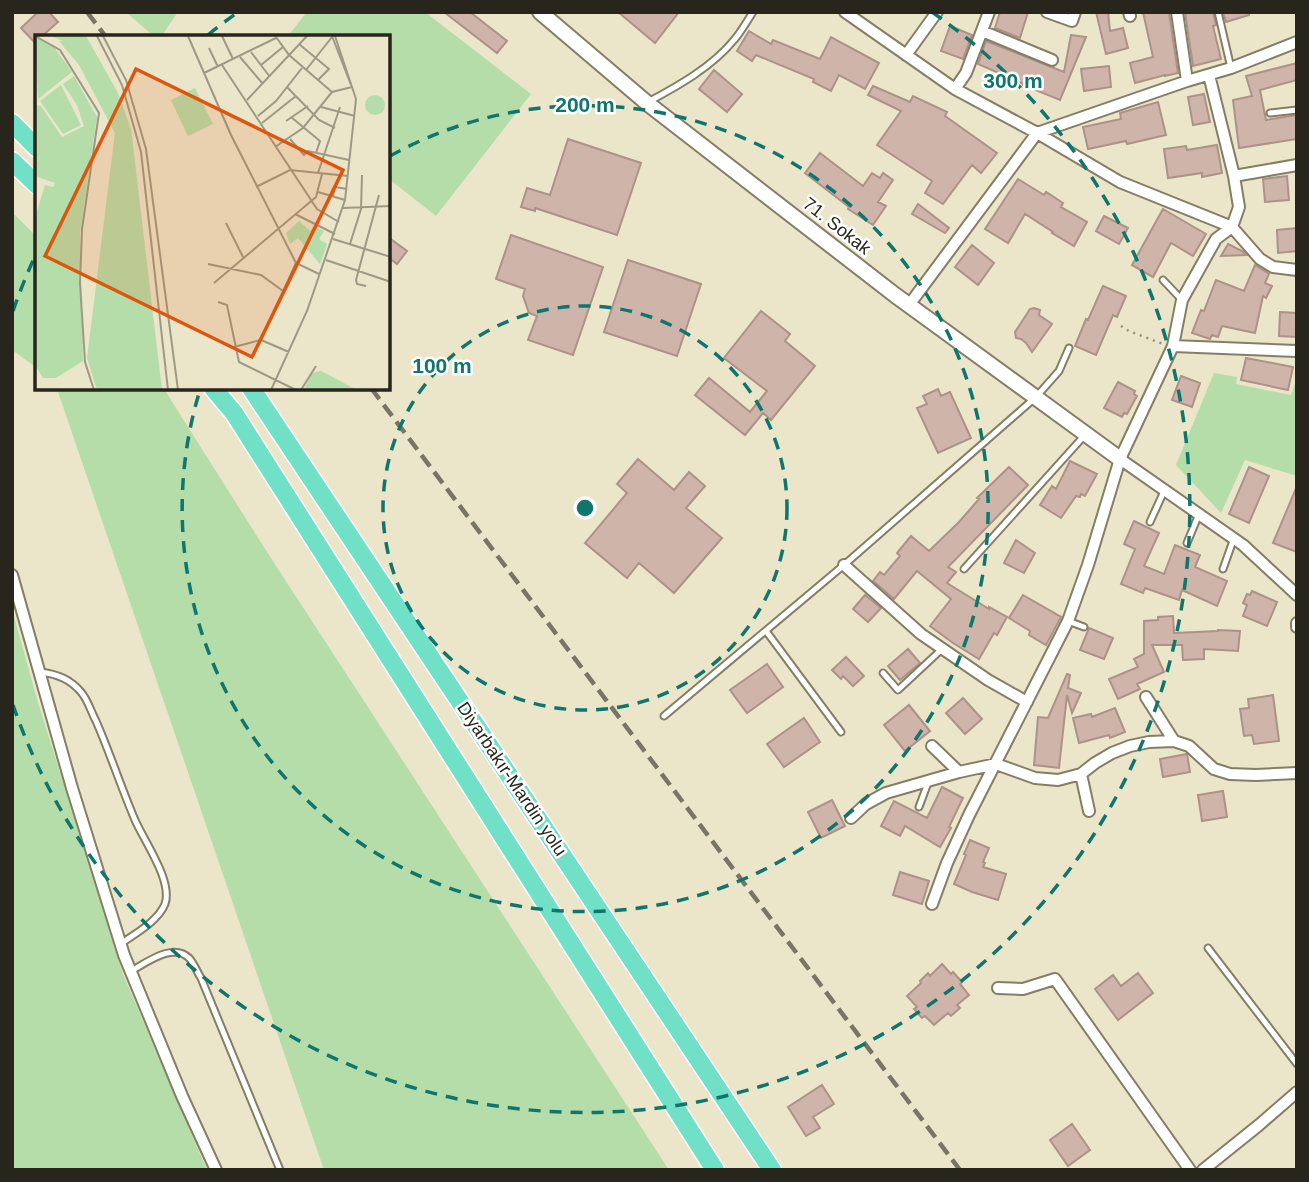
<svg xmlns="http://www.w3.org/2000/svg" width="1309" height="1182" font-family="Helvetica,sans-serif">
<rect width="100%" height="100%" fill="#ebe5ca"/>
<path fill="#b5ddaa" d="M126 12H178L163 34H151Z
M307 12H425L531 94 436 216 389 179 388 37H287Z
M12 212 37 237V368L12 350Z
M1214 373 1237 377 1236 384 1291 395 1297 378V476L1245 460 1221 513 1176 465Z
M57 389H164L267 552 669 1170H324Z
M12 609 37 699 123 974 207 1170H12Z"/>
<path fill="#cfb4a9" stroke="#ac9287" stroke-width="2" d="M38 12H49L58 22 41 37H37V45L21 28Z
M444 12H470L507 41 497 53Z
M618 12H679L655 43Z
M1000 12H1028L1020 38 995 28Z
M1096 12H1108L1110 31 1123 28 1128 48 1106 54Z
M1143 12H1169L1178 73 1165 76V75L1135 83 1130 63 1153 57Z
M1185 12H1213L1216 25 1213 26 1221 59 1193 66Z
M1223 12H1249V15L1226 22Z
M950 26 972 35 963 59 941 51Z
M749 31 771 44 773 40 820 59 831 37 879 63 865 89 839 75 831 91 813 82 814 79 756 55 752 61 737 51Z
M1071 35 1086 37 1060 100 1023 85 1024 84 978 64 986 41 1064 72Z
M1297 63V80L1260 90 1266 120 1297 115V139L1239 148 1233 100 1252 96 1246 76Z
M1109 66 1111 87 1084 91 1081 69Z
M714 70 742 94 727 112 699 89Z
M873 86 910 102 913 96 947 112 945 116 997 153 981 173 972 165 943 204 925 193 932 181 877 145 901 111 868 95Z
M1204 94 1210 122 1193 125 1188 97Z
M1158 102 1166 135 1127 144 1126 141 1088 149 1083 127 1121 119 1120 113Z
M568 139 641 163 617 235 535 208V211L521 207 527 188 550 195Z
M1217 145 1222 173 1202 177V173L1168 178 1164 149 1186 146 1187 150Z
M820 153 863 186 872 173 880 178 883 173 893 180 878 202 886 206 873 225 848 209 849 207 805 173Z
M1287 176 1289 200 1265 202 1263 179Z
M1018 179 1044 195 1046 192 1063 203 1061 207 1087 222 1074 246 1052 233 1053 232 1025 214 1008 243 985 229Z
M918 204 949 228 945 233 912 214Z
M1163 209 1206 234 1193 256 1171 243 1153 277 1132 265Z
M1104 216 1128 228 1119 244 1096 231Z
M1297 228V251L1278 253 1277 230Z
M511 235 603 267 573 355 528 340 537 316 529 313 523 296 525 289 496 279Z
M388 237 407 251 397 264 388 257Z
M1228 244 1242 251 1246 255 1221 256Z
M972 245 994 263 978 285 955 267Z
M628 260 701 284 677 356 604 332Z
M1255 265 1269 274 1265 283 1272 286 1266 298 1263 296 1255 333 1222 326 1218 337 1212 335 1210 339 1192 333 1201 310 1204 311 1216 280 1244 291Z
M1103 286 1126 296 1117 317 1113 315 1096 355 1075 346 1086 319 1088 320Z
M1034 308 1040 310 1039 315 1052 324 1032 352 1026 343 1021 339 1016 338 1015 332 1030 309Z
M761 311 790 334 785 341 815 366 771 420 763 413 745 435 695 395 709 378 750 412 767 391 724 358Z
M1280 312 1297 313V337L1279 336Z
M1246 358 1293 367 1288 390 1241 380Z
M1181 376 1200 383 1192 407 1172 400Z
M1118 382 1135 391 1134 394 1137 396 1127 414 1124 413 1122 417 1104 408Z
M938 389 941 396 950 392 971 438 938 453 917 408 927 404 923 396Z
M638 459 674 490 689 472 705 486 686 508 722 538 674 593 639 563 627 578 585 543 627 493 617 484Z
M1070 461 1097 474 1085 496 1081 494 1080 497 1076 496 1061 518 1040 505 1052 486 1056 489Z
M1009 467 1028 485 948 567 956 572 947 583 989 609V607L1007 617 997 635 994 633 979 659 953 643 930 626 951 599 917 571 894 599 873 581 880 572 884 575 900 556 897 553 911 536 929 551 959 522 979 499 977 498Z
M1249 467 1269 476 1249 523 1229 514Z
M1297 486V552L1273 543Z
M1134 521 1159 533 1144 566 1164 574 1175 545 1200 555 1195 567 1227 581 1217 606 1182 590 1179 600 1145 588 1143 593 1121 584 1135 549 1124 544Z
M1016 540 1035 553 1024 573 1004 563Z
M1252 591 1277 602 1267 626 1243 616 1247 605 1243 603 1247 594 1250 595Z
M865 595 881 608 868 622 853 609Z
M1023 595 1061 617 1046 645 1029 635 1030 631 1009 618Z
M1173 616 1174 633 1218 631V630L1240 631 1238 651 1204 649V659L1183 660 1182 645H1152L1164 672 1137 684 1140 689 1118 699 1109 679 1138 667 1134 659 1144 654V621L1158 620V617Z
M1089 628 1113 638 1104 659 1080 650Z
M908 649 920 663 900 680 888 666Z
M846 657 864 676 853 686 843 676 841 679 832 670Z
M767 664 783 687 747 713 730 690Z
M1067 674 1070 675 1068 688 1081 693 1072 713 1067 695 1059 768 1034 765 1038 717 1048 718Z
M1273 695 1279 741 1254 744 1252 735 1244 736 1240 709 1249 708 1248 699Z
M963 698 982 719 965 734 946 713Z
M909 705 930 731 905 751 884 725Z
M1115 708 1125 732 1110 738 1109 735 1079 743 1073 718 1091 714 1092 717Z
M804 718 820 742 784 767 767 744Z
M1187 754 1190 772 1163 777 1160 759Z
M942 787 963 798 949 827 951 828 940 847 905 826 900 836 881 826 894 801 927 818Z
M1223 791 1227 817 1202 821 1198 795Z
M832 800 845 826 821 838 808 812Z
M970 840 989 848 983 862 985 863 983 867 1006 874 998 900 972 892 954 884 966 855 964 854Z
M900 872 929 881 922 904 893 895Z
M942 964 951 974 953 972 962 982 960 984 969 995 957 1005 960 1008 951 1016 948 1013 934 1025 925 1016 922 1018 914 1009 917 1007 907 996 921 983 920 981 928 973 930 976Z
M1138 973 1153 993 1118 1020 1095 989 1113 975 1121 986Z
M822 1085 834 1104 813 1117 820 1128 806 1136 788 1107Z
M1072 1124 1090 1150 1068 1166 1050 1140Z"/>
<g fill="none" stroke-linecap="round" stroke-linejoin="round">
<defs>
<path id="service" d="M1218 12 1231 68
M648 102C678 86 712 67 734 40 741 32 747 21 753 12
M1270 113 1297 110
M1163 280 1182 300
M1150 522 1165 489
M1187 543 1199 514
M964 569 1084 436
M1223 569 1234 538
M1068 621 1084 627
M766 631 841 732
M40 672C57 674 70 679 81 692 88 700 91 712 96 721 110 753 121 787 135 820 144 841 173 881 165 904 158 921 136 933 122 943
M883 673 898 690 942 649
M664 716 844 565 1036 397 1059 371 1069 348
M919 807 929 780
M1208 948 1297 1064
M131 971C146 963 173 942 189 958 194 963 197 972 201 978L280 1170"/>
<path id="minor" d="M845 12 955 89 1037 133 1120 182 1232 227 1260 259 1273 267 1297 270
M1047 12 1072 21 1075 12
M1129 12 1130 16
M1177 12 1187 81
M982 31 1052 60
M906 55 937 12
M955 89 966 73 989 12
M1234 176 1297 165
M909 305 1037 133 1187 81 1231 68 1297 42
M1173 346 1297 351
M1120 459 1243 545 1297 595
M844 565 921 634 988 680 1027 702
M12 575 72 788 124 955 182 1096 216 1170
M1297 623V627
M1146 697 1174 741
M932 746 959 772
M1081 774 1089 811
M851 818 866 804 886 793 959 772 996 764 1035 778 1058 780 1081 774 1095 763 1112 753 1130 746 1149 742 1174 741 1189 746 1214 769 1230 774 1256 775 1297 773
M932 904 947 863 969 815 1068 621 1088 565 1120 459 1173 346 1182 300 1216 239 1232 227 1239 207 1234 176 1209 75
M998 988 1023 989 1055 979 1190 1170
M1203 1170 1259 1125 1297 1092"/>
<path id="tertiary" d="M540 12 647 103 895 295 1120 459"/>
<path id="trunk" d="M12 123 37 148
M12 161 37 185
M213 388 234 413 715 1170
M251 388 772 1170"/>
</defs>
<use href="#service" stroke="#847e66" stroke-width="9"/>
<use href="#minor" stroke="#847e66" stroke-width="14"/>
<use href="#tertiary" stroke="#847e66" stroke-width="18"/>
<use href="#trunk" stroke="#fff" stroke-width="21"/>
<path stroke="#928d7a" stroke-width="2.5" stroke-dasharray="2 5" stroke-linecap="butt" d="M1121 326 1129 331 1163 344"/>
<use href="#service" stroke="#fff" stroke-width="5"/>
<use href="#minor" stroke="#fff" stroke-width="10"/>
<use href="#tertiary" stroke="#fff" stroke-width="14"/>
<use href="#trunk" stroke="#70e0c6" stroke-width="18"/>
<path stroke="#797564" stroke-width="4.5" stroke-dasharray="14 7" stroke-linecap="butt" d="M87 12 106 37
M371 388 960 1170"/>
</g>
<g fill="none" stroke="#0f766e" stroke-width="3.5" stroke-dasharray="12 9">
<circle cx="585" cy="508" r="202"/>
<path d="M390 156A403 403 0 1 1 200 390"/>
<path d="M13 311A605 605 0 0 1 37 252M208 35A605 605 0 0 1 238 12M932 12A605 605 0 1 1 13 705"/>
</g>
<g text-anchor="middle" stroke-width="5" stroke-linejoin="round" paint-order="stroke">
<g font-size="18" fill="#28261c" stroke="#fff">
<text transform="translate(837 226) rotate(38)" y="6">71. Sokak</text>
<text transform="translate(512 779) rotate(56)" y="6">Diyarbakır-Mardin yolu</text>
</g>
</g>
<g transform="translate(35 35)">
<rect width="355" height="355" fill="#ebe5ca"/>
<path d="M16 1H51L83 58 96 94 127 355H62L52 323 80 98 44 30 24 6H28ZM0 2 19 12 37 37 3 64ZM39 41 62 82 45 197 48 326 21 343H8L0 330V183L10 150 18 152 20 148 0 141V70L6 71 27 102 49 91 42 70 28 49ZM26 50 46 90 28 99 5 66ZM160 53 178 89 153 101 136 65ZM330 70a10 10 0 1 1 20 0a10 10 0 1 1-20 0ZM264 186 275 196 279 191 289 196 284 204 292 209 285 229 263 203 255 209 251 198ZM286 336 322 355H269L277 338Z" fill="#b5ddaa"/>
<path fill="none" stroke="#9d9984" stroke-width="2" d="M0 1 25 15 64 78 47 194 45 248 50 327 59 355M62 1 87 50 106 117 133 355M68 1 91 45 111 114 143 355M153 1 196 100 261 228 284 239M187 1 198 24M297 1 316 50M241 2 254 20 297 57M264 9 294 34 283 45M174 13 183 32M216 17 235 42M205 22 228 49M187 30 282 174 304 187M226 30 248 12M271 35 297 2M169 38 241 3M252 52 284 85 300 93M212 65 272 1M286 72 320 81M223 81 241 66 267 33M256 82 285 106 281 118M251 86 273 71M227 88 261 61M255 104 269 120 273 116 314 125M240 112 268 93 297 57 317 52M283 138 305 72M221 152 255 135 313 141M283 157 310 165M298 161 300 152 312 154M308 173 356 171M260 179 300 199M191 188 209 224M298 204 356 222M315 209 326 174 327 140M291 225 356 247M173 229 226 240 248 256M179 248 281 162 287 139M331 251 322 249 321 245 344 160M183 267 192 270 204 327 261 355M226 305 254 317M199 312 226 305 261 228M236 355 272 276 310 165 321 64 300 1M266 355 281 331"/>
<path fill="#de560d" fill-opacity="0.15" stroke="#de560d" stroke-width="3.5" d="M101 34 308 135 217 322 10 221Z"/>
<rect width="355" height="355" fill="none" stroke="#28261c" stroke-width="3.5"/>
</g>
<circle cx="585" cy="508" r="10" fill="#0f766e" stroke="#fff" stroke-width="3.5"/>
<g font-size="21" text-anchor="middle" font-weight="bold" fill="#0f766e" stroke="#fff" stroke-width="5" stroke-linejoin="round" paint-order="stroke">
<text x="1013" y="88">300 m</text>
<text x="585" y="112">200 m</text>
<text x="442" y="373">100 m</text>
</g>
<rect width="1309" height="1182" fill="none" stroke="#28261c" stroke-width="28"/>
</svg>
